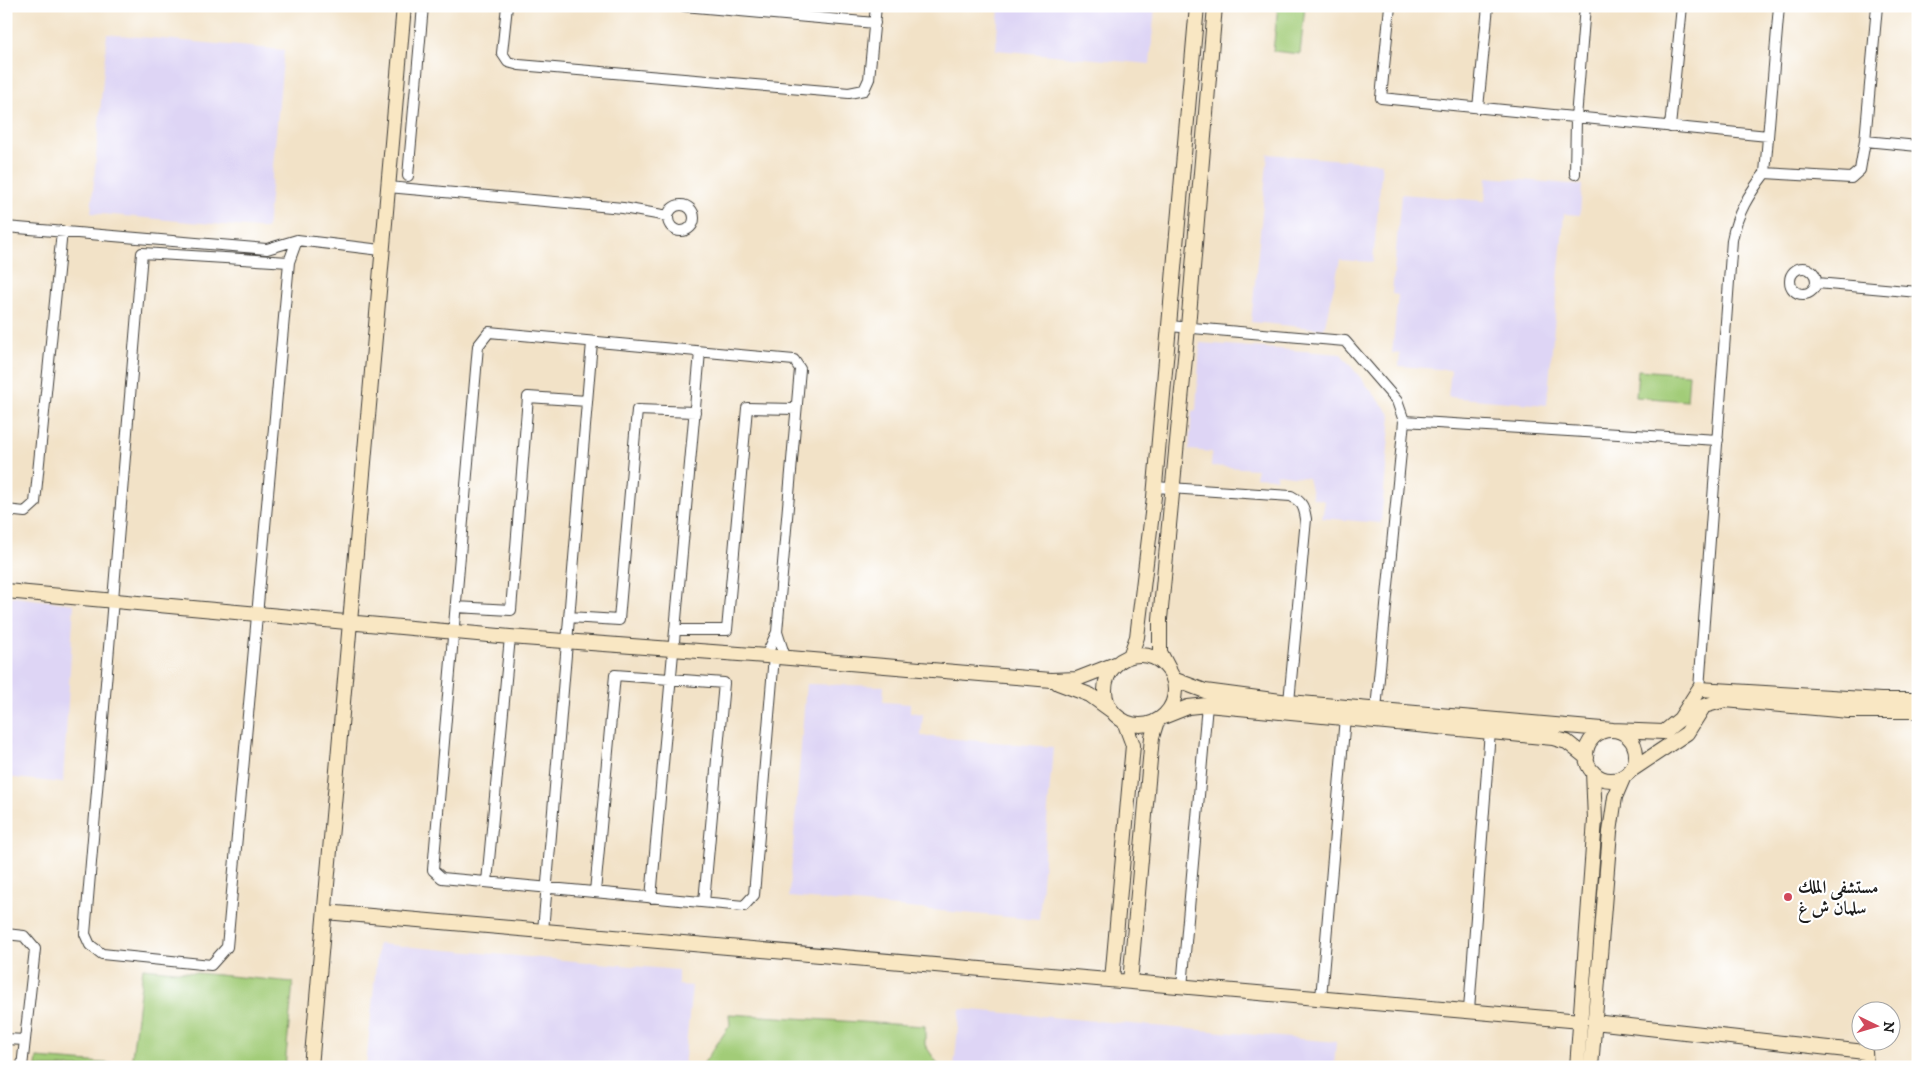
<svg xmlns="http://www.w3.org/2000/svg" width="1924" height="1073" font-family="'IM FELL DW Pica',Amiri,serif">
<rect width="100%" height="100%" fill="#fff"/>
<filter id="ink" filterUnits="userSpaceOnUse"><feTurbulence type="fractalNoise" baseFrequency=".02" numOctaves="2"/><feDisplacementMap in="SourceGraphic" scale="10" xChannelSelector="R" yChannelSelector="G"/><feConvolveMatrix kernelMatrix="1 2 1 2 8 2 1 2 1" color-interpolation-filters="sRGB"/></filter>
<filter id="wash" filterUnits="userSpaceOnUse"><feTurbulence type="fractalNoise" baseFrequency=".0096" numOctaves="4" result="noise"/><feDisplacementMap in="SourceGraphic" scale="20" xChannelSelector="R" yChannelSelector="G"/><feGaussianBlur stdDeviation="1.12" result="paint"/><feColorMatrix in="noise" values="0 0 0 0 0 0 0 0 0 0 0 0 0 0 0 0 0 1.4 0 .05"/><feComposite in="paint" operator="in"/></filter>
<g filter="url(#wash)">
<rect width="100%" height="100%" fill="#f2e2c7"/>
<path fill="#ded5f5" d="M999 6H1155L1150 64 996 50Z
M107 34 284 50 267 229 91 213Z
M1268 154 1382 163 1373 262 1340 260 1324 329 1251 322Z
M1487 177 1582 185 1580 215 1564 214 1547 405 1448 397 1451 370 1399 366 1400 354 1392 353 1398 295 1392 294 1401 194 1485 201Z
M1200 343 1341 354 1391 415 1381 523 1322 518 1325 501 1313 498 1308 478 1277 474 1276 478 1255 477 1257 469 1211 466 1212 452 1189 450 1192 411 1196 410Z
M6 596 74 604 63 783 6 777Z
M806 684 884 686 883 702 910 704V712L923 714 921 736 1053 747 1039 920 789 897Z
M378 944 678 970V985L692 986 684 1067H366Z
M960 1009 1336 1042 1334 1067H954Z"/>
<path fill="#a2cc78" stroke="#5f744a" d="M1278 6H1305L1300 54 1273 51Z
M1638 370 1689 374 1687 401 1636 397Z
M143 968 293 982 285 1067H36L37 1058 131 1065Z
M729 1014 925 1026V1045L940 1067H701L730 1025Z"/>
</g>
<g filter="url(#ink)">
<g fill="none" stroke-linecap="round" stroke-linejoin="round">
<defs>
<path id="street" d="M507 6 502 53 508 62 519 65 849 93 864 90 869 79 876 6
M684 6 875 23
M1390 6 1381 98 1768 136
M1478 108 1488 6
M1670 127 1682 6
M1865 141 1877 6
M1765 173 1779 6
M1575 174 1576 118 1585 6
M408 176 423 6
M388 187 623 208 668 216
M668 218a13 13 0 1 1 26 0a13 13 0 1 1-26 0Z
M6 227 267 249 297 240 381 250
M289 262 142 253 85 934 90 945 102 954 211 965 227 947 289 262 297 240
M1790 281a13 13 0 1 1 26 0a13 13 0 1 1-26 0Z
M1817 283 1918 292
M1169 326 1345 341 1397 401 1404 421 1376 709
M1404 421 1718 440
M1155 487 1291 496C1302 502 1304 506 1306 519L1289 702
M6 510 25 512 35 503 62 231
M456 607 511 610 528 397 587 401
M569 617 619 620 637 410 695 412
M675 630H727L747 408 796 409
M766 656 777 632
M774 656 754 895 744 906 442 878 433 870 478 346 489 332 794 360 800 369 777 632 785 657
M1699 689 1732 240C1737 213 1749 194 1765 173L1851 178 1860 170 1865 141 1918 146
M487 882 510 637
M595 892 615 675 724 683 704 902
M651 898 700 352
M543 931 592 342
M6 934 24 936 35 949 22 1067
M1182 987 1207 705
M1321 998 1345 717
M1469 1010 1490 731
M6 1039 25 1040"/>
<path id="secondary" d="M6 591 510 637 766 656 1051 680 1077 679 1118 663
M1105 690a35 35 0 1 1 70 0a35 35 0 1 1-70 0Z
M1130 656 1137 637 1154 497 1197 6
M1169 669 1160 652V619L1188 327 1215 6
M1173 679 1205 691 1289 702 1613 730 1664 732 1680 719 1699 689 1881 700H1918
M1058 683 1090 695 1112 711
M1163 717 1188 707 1207 705 1553 738 1567 742 1587 758
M1586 755a25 25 0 1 1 50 0a25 25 0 1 1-50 0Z
M1630 771 1687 733 1704 706 1725 700 1849 711H1918
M325 912 1581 1021
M1112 980 1133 745 1124 721
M1130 982 1152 737 1157 721
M1594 1022 1865 1052 1866 1067
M311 1067 404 6
M1577 1067 1595 820 1593 772
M1591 1067 1610 832 1615 797 1624 776"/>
</defs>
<use href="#street" stroke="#3c3a36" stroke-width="12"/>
<use href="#secondary" stroke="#3c3a36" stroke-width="16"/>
<use href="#street" stroke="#fff" stroke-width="10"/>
<use href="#secondary" stroke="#f9e7c3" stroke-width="14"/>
</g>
</g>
<circle fill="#d1495b" stroke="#fff" stroke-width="2" cx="1788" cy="897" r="5"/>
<g text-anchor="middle" stroke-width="4.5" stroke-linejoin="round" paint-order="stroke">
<g font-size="18" font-weight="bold" fill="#1c1c1c" stroke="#fff" text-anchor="start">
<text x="1798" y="893">مستشفى الملك<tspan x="1798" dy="21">سلمان ش غ</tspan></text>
</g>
</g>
<rect width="1924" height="1073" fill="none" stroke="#fff" stroke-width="25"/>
<g transform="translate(1876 1026) rotate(95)"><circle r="24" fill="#ffffff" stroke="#a4a4a4"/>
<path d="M0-4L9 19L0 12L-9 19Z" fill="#d1495b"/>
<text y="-8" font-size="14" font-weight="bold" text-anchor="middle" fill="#1c1c1c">N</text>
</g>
</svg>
